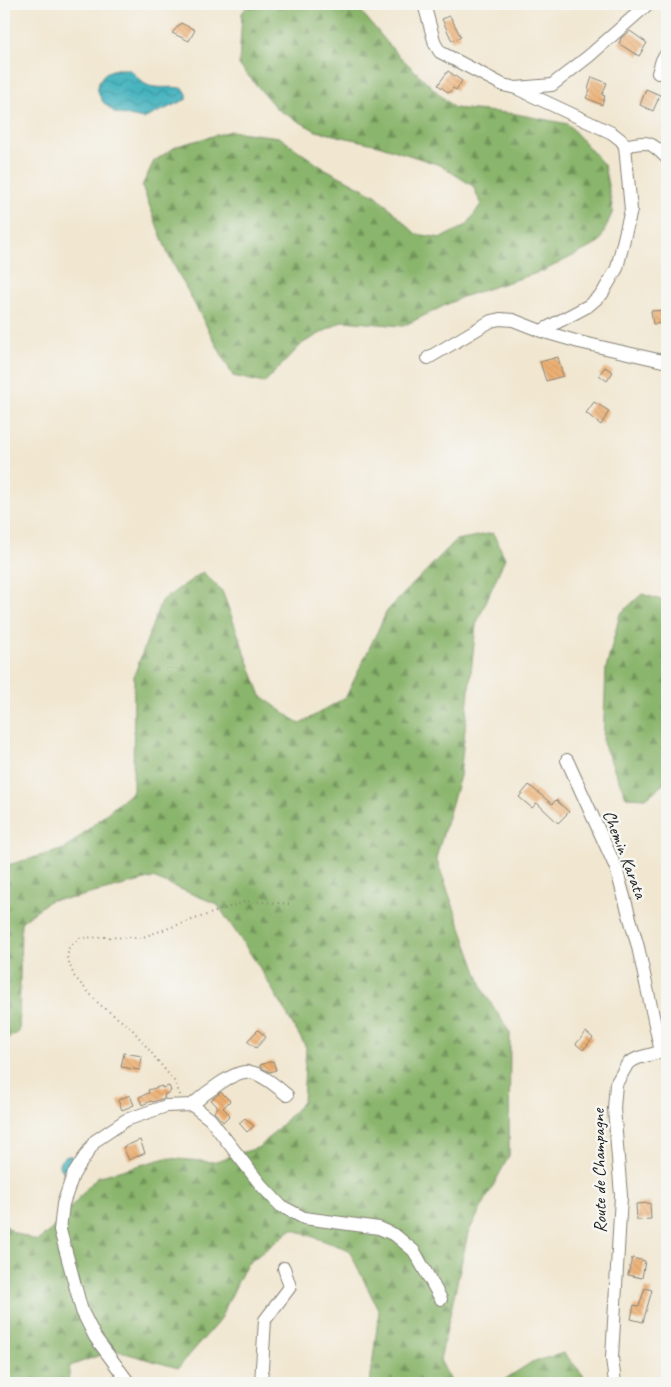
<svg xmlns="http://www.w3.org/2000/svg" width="671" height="1387" font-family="Caveat,sans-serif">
<defs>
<pattern id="forest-firs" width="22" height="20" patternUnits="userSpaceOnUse" patternTransform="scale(1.25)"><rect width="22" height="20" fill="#8ab56c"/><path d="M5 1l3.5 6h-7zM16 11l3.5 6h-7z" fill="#709258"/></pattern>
<pattern id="water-waves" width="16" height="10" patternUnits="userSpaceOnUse" patternTransform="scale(1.25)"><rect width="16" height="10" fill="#44b3be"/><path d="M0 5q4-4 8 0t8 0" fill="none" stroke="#38919a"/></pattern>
<pattern id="building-back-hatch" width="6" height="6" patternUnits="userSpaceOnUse" patternTransform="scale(1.25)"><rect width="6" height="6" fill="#eeb174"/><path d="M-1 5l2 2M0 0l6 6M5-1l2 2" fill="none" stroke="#cc9864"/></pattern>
</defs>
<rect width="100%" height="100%" fill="#f6f6f2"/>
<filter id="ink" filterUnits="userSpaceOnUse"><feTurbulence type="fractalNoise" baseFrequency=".02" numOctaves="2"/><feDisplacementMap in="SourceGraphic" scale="10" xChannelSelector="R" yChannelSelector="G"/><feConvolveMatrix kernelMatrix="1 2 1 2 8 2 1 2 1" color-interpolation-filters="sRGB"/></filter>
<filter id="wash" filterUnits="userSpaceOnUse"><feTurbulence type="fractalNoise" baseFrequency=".0096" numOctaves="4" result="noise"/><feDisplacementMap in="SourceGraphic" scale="20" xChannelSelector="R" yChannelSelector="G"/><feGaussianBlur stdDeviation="1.12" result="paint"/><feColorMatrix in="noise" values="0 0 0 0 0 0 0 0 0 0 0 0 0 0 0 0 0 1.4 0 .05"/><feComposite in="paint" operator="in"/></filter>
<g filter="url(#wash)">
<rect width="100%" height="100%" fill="#f1e7d1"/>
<path fill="url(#forest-firs)" stroke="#536844" d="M249 4H355L395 52 454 108 516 114 568 124 604 165 613 211 599 243 543 271 462 297 403 326 343 321 303 343 264 383 233 376 168 254 142 186 154 161 177 146 231 131 279 137 320 166 377 196 416 234 441 238 467 225 481 204 473 186 440 165 378 145 316 131 277 109 239 65 242 13Z
M493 533 505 558 476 625 460 776 436 858 484 992 510 1033 509 1156 468 1233 440 1360 452 1383H370L379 1311 349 1250 292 1229 246 1265 219 1321 178 1368 114 1350 70 1366 68 1383H4V1223L13 1232 37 1241 51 1230 97 1177 166 1158 213 1162 260 1147 303 1102 306 1047 258 965 217 904 153 878 74 898 50 900 21 922 19 1032 4 1041V866L65 849 133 791 134 676 161 601 203 572 222 591 261 696 300 724 346 697 387 611 456 540Z
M642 594 667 602V781L646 798 626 797 603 743 606 669 620 614Z
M564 1353 584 1376 583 1383H499L532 1362Z"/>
<path fill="url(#water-waves)" stroke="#30686d" d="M116 69H128C135 73 140 82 147 85 159 90 172 85 184 89L187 94V99L143 119 115 113 103 102 97 91C99 78 103 72 116 69Z
M65 1156H72L76 1160 74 1168 63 1171 59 1166V1163Z"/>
<g id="blocks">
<path fill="url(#building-back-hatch)" d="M450 16 461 37 452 41 442 19Z
M181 23 195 30 189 41 172 33Z
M630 31 647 43 639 56 619 44 621 38Z
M448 71 462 81 456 90 453 88 449 93 438 85Z
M592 77 607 83 602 95 605 96 602 105 586 98 590 90 588 89Z
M646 89 660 95 653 111 640 105Z
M666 310 667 323 653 324 651 311Z
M558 357 563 376 546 381 540 362Z
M605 367 613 372 607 381 599 375Z
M594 402 609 411 601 425 586 413Z
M529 785 552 804 556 800 569 812 558 823 537 803 532 808 519 797Z
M258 1030 266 1037 256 1048 247 1041Z
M586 1032 593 1038 583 1050 576 1044Z
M124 1053 142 1056 140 1070 121 1067Z
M273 1061 276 1070 270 1072 260 1067V1065Z
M162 1086V1088L169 1086 171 1091 164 1095 165 1098 152 1102 151 1101 142 1105 139 1097 149 1093 148 1090Z
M221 1092 230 1101 223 1108 230 1115 223 1122 214 1112 218 1107 211 1100Z
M130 1095 134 1105 122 1110 118 1100Z
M245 1118 254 1126 247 1132 239 1123Z
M140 1140 145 1153 129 1160 123 1147Z
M650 1203 651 1219 637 1220 636 1204Z
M632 1258 645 1261 642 1278 628 1275Z
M645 1288 652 1290 643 1322 631 1319 634 1305 639 1306Z"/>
</g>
</g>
<g filter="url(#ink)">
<use href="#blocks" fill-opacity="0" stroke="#868276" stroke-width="1"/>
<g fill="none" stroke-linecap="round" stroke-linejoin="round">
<defs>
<path id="minor" d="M424 4 435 44 440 52 503 85 516 88 552 85 589 56 648 4
M658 73 662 60 667 53
M516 88 612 133 621 140 625 146 631 210 617 268 602 294 588 306 541 331
M625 146C649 140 650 142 667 158
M428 358 491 321 500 319 513 320 541 331 579 342 667 362
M567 760 616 868 638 947 661 1052
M192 1105C203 1095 235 1069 250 1072 263 1074 277 1087 287 1095
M129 1383 95 1337 82 1311 60 1230 63 1204 73 1175 95 1141 126 1120 166 1106 192 1105 210 1119 261 1185 281 1206 304 1218 379 1228 395 1235 414 1251 441 1299
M261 1383 265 1320 290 1287 284 1268
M615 1383 612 1358 621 1196 614 1108 616 1084 628 1063 638 1058 667 1050"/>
</defs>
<use href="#minor" stroke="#868276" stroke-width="14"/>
<path stroke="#868276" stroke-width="2" stroke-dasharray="1 4" stroke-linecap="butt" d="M180 1095 175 1082 132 1029 99 1004 74 976 67 957 69 948 79 938 105 937 140 938 247 901 293 904"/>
<use href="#minor" stroke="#fff" stroke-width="12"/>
</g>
</g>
<g text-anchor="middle" stroke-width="5" stroke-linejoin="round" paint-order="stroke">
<g font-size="18" fill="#1c1c1c" stroke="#f6f6f2">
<text transform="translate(625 854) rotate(69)" y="6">Chemin Karata</text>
<text transform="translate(599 1171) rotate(-91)" y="6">Route de Champagne</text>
</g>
</g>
<rect width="671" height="1387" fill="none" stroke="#f6f6f2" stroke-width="20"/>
</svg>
